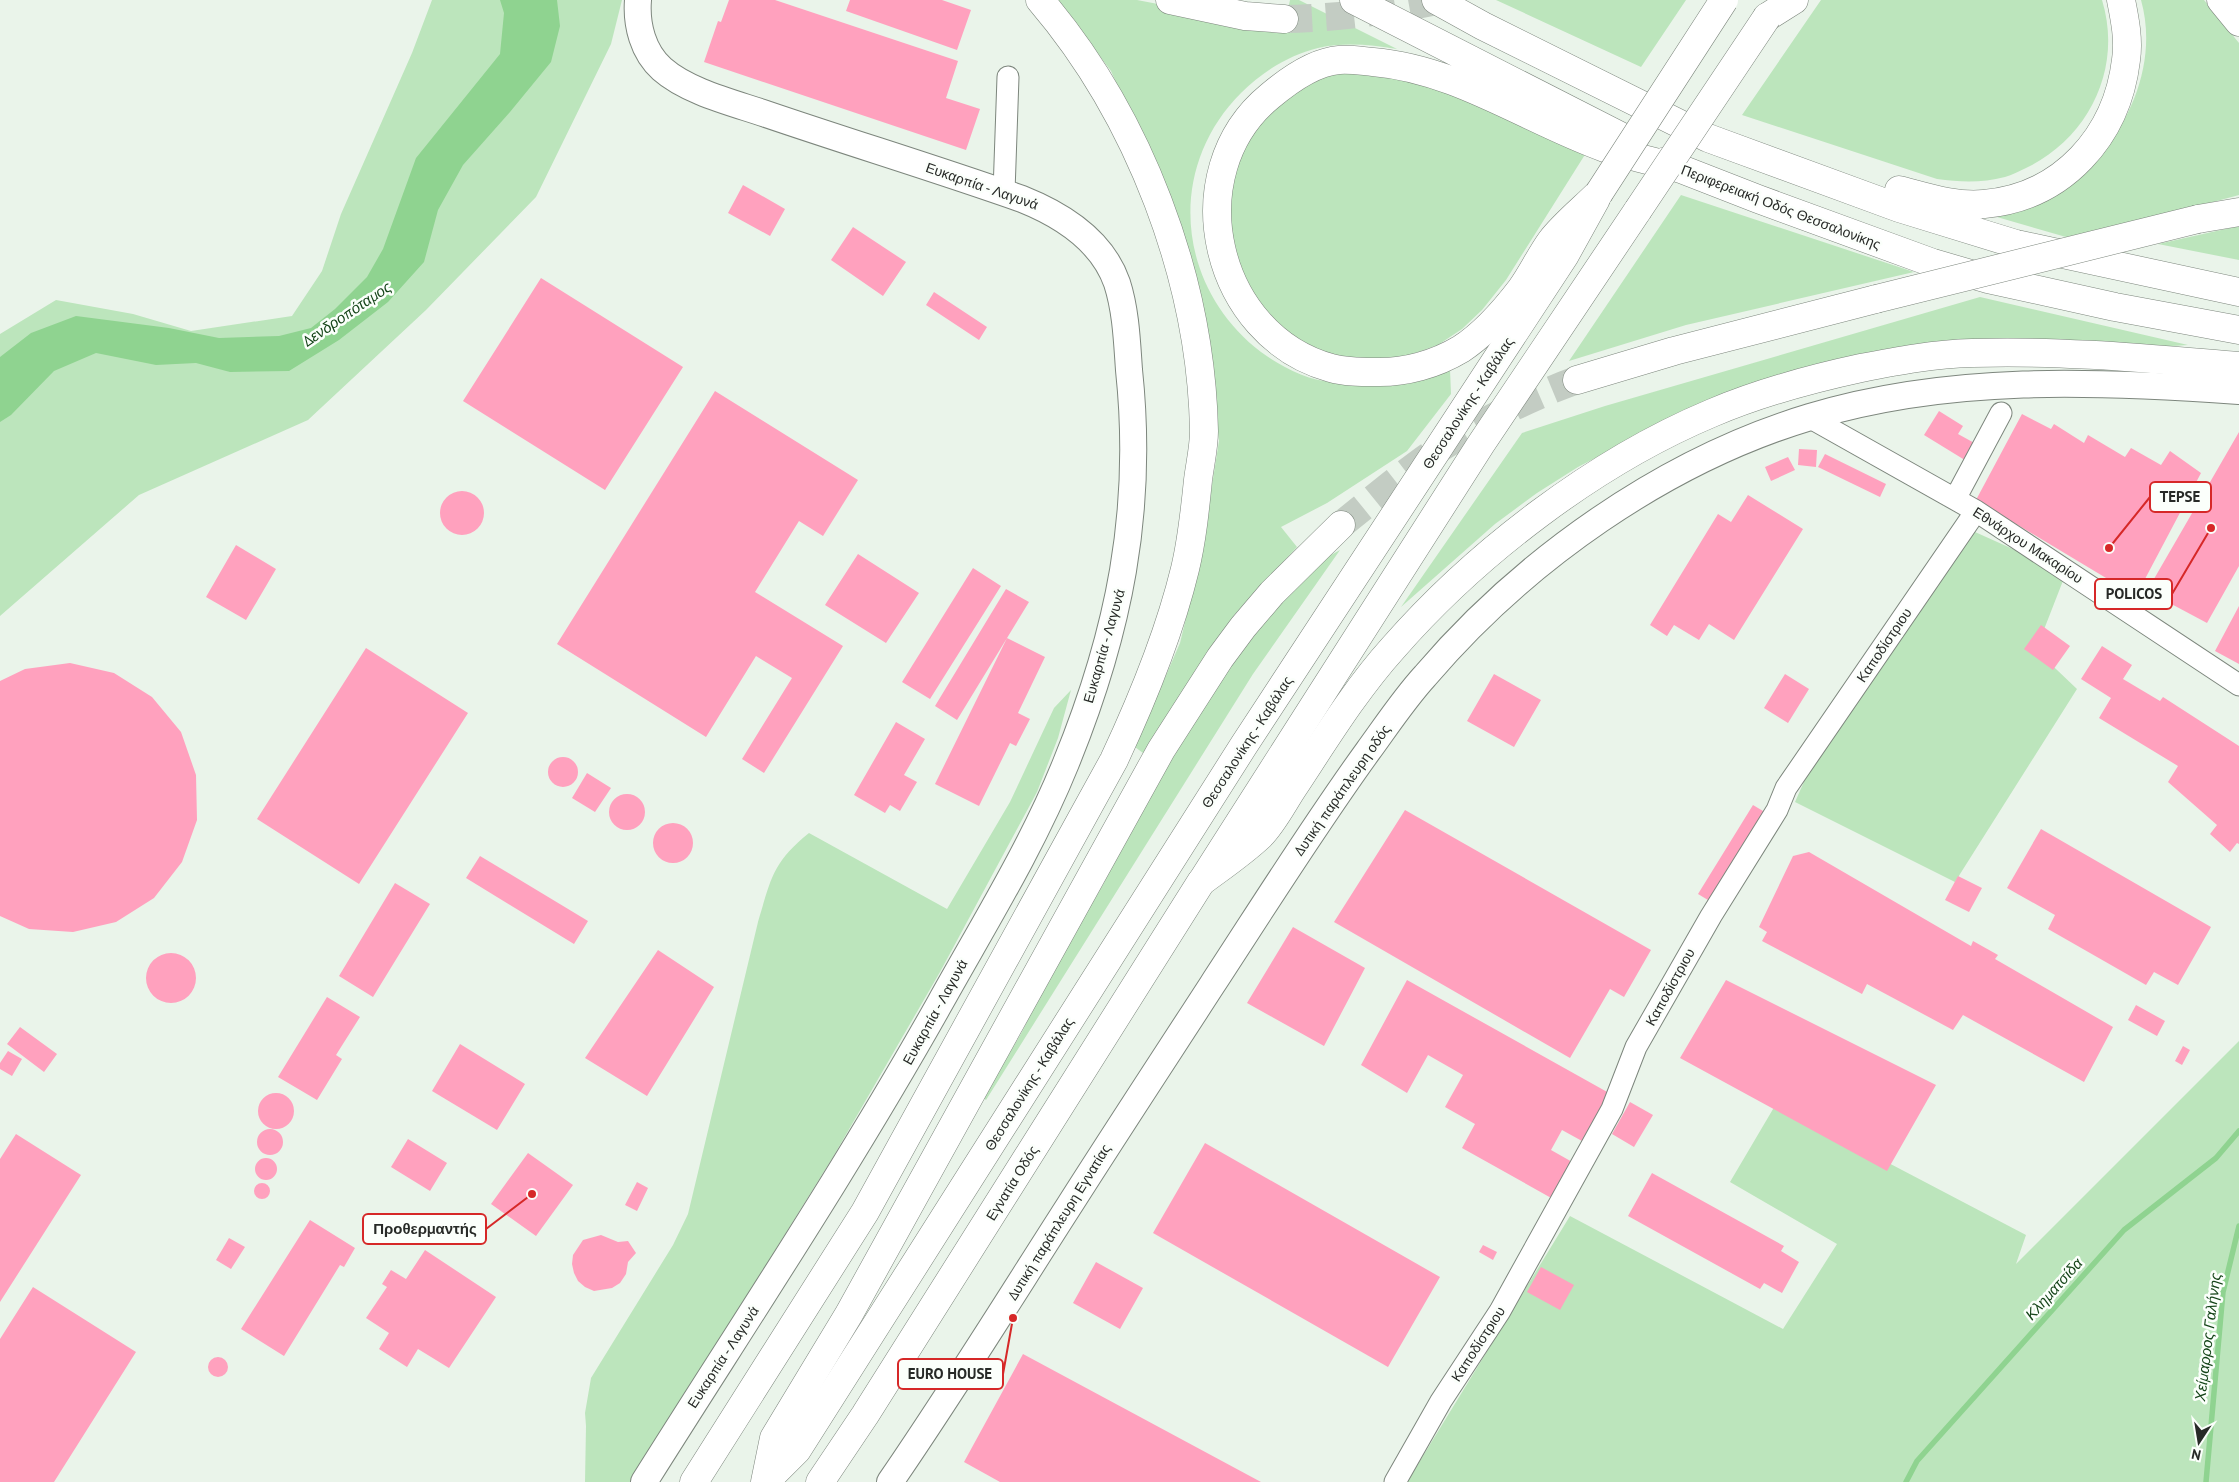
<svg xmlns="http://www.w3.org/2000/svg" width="2239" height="1482" font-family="'PT Sans',sans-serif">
<rect width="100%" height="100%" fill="#eaf4ea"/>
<path fill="#bce5bc" d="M432 0H622L611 44 536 197 426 310 308 420 139 495 0 616V334L56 300 133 314 191 331 292 316 322 271 341 214 412 53Z
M1057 0H1137L1284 28 1290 0H1299L1397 49C1371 45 1345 42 1318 48 1289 55 1262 72 1241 93 1165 169 1177 288 1261 352 1282 367 1308 381 1334 382 1345 383 1357 380 1368 378 1395 375 1423 372 1450 369L1451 394 1407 451 1327 503 1281 527 1297 547 1235 614 1143 753 1135 747 1180 643 1200 560 1219 441 1206 328 1168 202 1111 71Z
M1496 0H1686L1641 67Z
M1821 0H2102C2123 68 2089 138 2026 168 2019 171 2012 175 2005 177 1982 183 1960 182 1937 179L1742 115Z
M2141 0H2204L2239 43V195L2125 226 2066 237 1983 213 2103 151C2137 110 2156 53 2141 0Z
M1369 71 1434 87 1586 153 1506 280 1482 310 1462 329 1438 345 1398 359 1359 362 1304 347 1256 306 1225 230 1238 150 1286 94 1333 73Z
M1681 195 1914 272 1686 325 1569 361Z
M2239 226V260L2158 244Z
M1980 297 2188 345 2126 349 2033 346 1660 424 1578 467 1537 493 1495 524 1401 607 1522 433 1605 406Z
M1975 532 2066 573 2036 650 2077 689 1955 882 1795 802 1807 775Z
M1340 550 1253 674 986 1100 983 1098 1022 1032 1046 982 1104 883 1136 816 1225 668 1304 570Z
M1071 690 1058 738 1037 792 940 972 833 1157 631 1482H585L586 1426 585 1413 591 1378 673 1245 688 1214 758 922C771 879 772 863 809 833L947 909 1010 802 1054 708Z
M2239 1041V1482H1407L1570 1216 1783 1329 1837 1244 1730 1182 1776 1104 2026 1235 2016 1264Z"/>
<path fill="#8fd390" d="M500 0H557L560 26 551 62 510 112 463 165 438 210 424 262 388 302 339 340 289 371 230 372 196 363 156 365 96 353 54 371 11 415 0 422V357L31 333 76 316 169 328 219 338 279 336 311 328 335 309 367 277 383 249 416 158 500 54 504 13Z"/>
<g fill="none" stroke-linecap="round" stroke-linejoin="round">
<path stroke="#8fd390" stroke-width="5.5" d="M1906 1482 1917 1461 2124 1230 2216 1158 2239 1131
M2206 1482 2223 1292 2239 1226"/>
</g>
<path fill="#ffa1be" d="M729 0H775L958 61 946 98 980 109 966 150 704 62 718 21 721 22Z
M850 0H942L971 10 957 50 846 11Z
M743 185 785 209 770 236 728 213Z
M853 227 906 262 883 296 831 260Z
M541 278 683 367 605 490 463 401Z
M934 292 987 327 979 340 926 305Z
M715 391 858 480 823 536 799 521 755 592 843 646 764 773 742 759 792 678 756 656 706 737 557 644Z
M1939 411 1963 426 1958 434 1978 445 1968 462 1924 435Z
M2022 414 2051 429 2054 424 2084 443 2088 435 2125 457 2131 448 2161 465 2170 451 2201 473 2136 596 1976 500Z
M2239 432V566L2207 623 2147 591Z
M1799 449 1817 450 1816 467 1798 465Z
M1825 454 1886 484 1880 497 1818 467Z
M1788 457 1795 470 1771 481 1765 467Z
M440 513a22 22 0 1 1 44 0a22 22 0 1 1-44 0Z
M1748 495 1803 529 1734 640 1709 624 1699 640 1674 625 1667 636 1650 625 1718 514 1731 522Z
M236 545 276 569 246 620 206 597Z
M858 554 919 593 886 643 825 605Z
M973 568 1001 586 930 699 902 682Z
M1006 589 1029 602 957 720 935 706Z
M2239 606V664L2215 651Z
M2041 625 2070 646 2053 670 2024 649Z
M1007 638 1045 657 1018 713 1030 719 1016 746 1010 743 979 806 935 784Z
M2102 646 2132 665 2123 679 2160 701 2163 697 2239 746V844L2237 843 2230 852 2210 834 2217 825 2168 782 2178 766 2099 718 2111 698 2081 679Z
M366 648 468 713 359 884 257 819Z
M70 663 114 673 152 697 181 732 196 775 197 820 182 862 154 898 116 922 73 932 29 929 0 916V681L25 669Z
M1494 674 1541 700 1514 747 1467 721Z
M1785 674 1809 689 1788 723 1764 708Z
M896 722 925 739 904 775 917 782 900 811 890 805 885 813 854 795Z
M548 772a15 15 0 1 1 30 0a15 15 0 1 1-30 0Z
M587 773 611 788 595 812 572 798Z
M609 812a18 18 0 1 1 36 0a18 18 0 1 1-36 0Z
M1753 805 1768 814 1713 903 1698 894Z
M1405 810 1651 950 1624 997 1610 989 1570 1058 1334 922Z
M653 843a20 20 0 1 1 40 0a20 20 0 1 1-40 0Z
M2041 829 2211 927 2178 985 2154 972 2146 985 2048 929 2055 915 2007 888Z
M1809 852 1971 946 1973 941 1998 955 1995 959 2113 1027 2084 1082 1963 1015 1953 1030 1867 984 1862 994 1762 941 1767 932 1759 927 1793 856Z
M480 856 588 921 574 944 466 878Z
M1958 876 1982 888 1969 912 1945 900Z
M395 883 430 904 373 997 339 976Z
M1293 927 1365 968 1324 1046 1247 1003Z
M658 950 714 987 647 1096 585 1058Z
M146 978a25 25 0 1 1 50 0a25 25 0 1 1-50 0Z
M1407 980 1609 1093 1582 1141 1562 1130 1551 1150 1574 1163 1553 1199 1462 1148 1475 1124 1445 1107 1463 1075 1428 1055 1407 1093 1361 1065Z
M1726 980 1936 1085 1887 1171 1680 1058Z
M327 997 360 1017 336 1055 342 1059 317 1100 278 1077Z
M2136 1005 2165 1021 2157 1036 2128 1020Z
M20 1027 57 1054 44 1072 7 1044Z
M460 1044 525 1084 497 1130 432 1091Z
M2183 1046 2190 1050 2182 1065 2175 1061Z
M8 1051 22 1059 12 1076 0 1069V1063Z
M258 1111a18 18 0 1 1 36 0a18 18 0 1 1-36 0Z
M1630 1102 1653 1115 1634 1147 1612 1134Z
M257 1142a13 13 0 1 1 26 0a13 13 0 1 1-26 0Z
M16 1134 81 1175 0 1302V1159Z
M408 1139 447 1163 430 1191 391 1167Z
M1205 1143 1440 1277 1388 1367 1153 1233Z
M528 1153 573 1185 536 1236 491 1204Z
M255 1169a11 11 0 1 1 22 0a11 11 0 1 1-22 0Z
M1652 1173 1784 1246 1781 1251 1799 1262 1782 1293 1764 1283 1760 1289 1628 1216Z
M637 1182 648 1188 637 1211 625 1205Z
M254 1191a8 8 0 1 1 16 0a8 8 0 1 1-16 0Z
M310 1220 355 1248 344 1267 340 1265 284 1356 241 1329Z
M601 1235 618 1242 628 1241 636 1253 628 1262 626 1274 620 1283 612 1288 594 1291 585 1287 578 1281 574 1273 572 1264 573 1255 583 1240Z
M229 1238 245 1247 231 1269 216 1260Z
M1483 1245 1497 1252 1493 1260 1479 1252Z
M425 1250 496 1297 449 1368 418 1349 407 1367 379 1349 389 1333 366 1318 387 1287 382 1284 391 1270 406 1279Z
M1096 1262 1143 1288 1120 1329 1073 1303Z
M1541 1267 1574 1285 1560 1310 1527 1292Z
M33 1287 136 1352 54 1482H0V1339Z
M1023 1354 1261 1482H1000L964 1462Z
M208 1367a10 10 0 1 1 20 0a10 10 0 1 1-20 0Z"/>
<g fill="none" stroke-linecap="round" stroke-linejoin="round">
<path stroke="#c3ccc3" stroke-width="28" stroke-dasharray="28 14" stroke-linecap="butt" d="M1284 19C1338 18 1389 11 1442 0
M1341 525C1367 504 1392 483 1419 463 1466 429 1522 400 1577 380"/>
<defs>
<path id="minor" d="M1004 192 1008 77
M1809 417 1976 511 2239 685
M1955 499 2001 413
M1395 1482 1441 1401 1500 1311 1612 1109 1636 1047 1711 916 1777 810 1786 788 1976 511"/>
<path id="tertiary" d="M638 0C636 25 643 52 662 69 688 92 734 103 766 114 851 143 937 169 1022 199 1062 215 1102 240 1117 283 1126 311 1127 342 1129 370 1144 511 1119 633 1066 763 1032 847 984 924 940 1003 848 1167 744 1323 644 1482
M890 1482C952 1392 1010 1298 1069 1206 1116 1132 1164 1059 1212 985 1263 907 1313 827 1368 751 1387 725 1404 699 1425 676 1524 560 1664 461 1810 417 1949 375 2096 381 2239 391"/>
<path id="trunk" d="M1202 881 1481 444 1638 210
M766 1481 797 1450 1244 745 1565 255 1596 199"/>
<path id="motorway" d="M1170 0 1245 16 1284 19
M1354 0 1624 138
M1436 0 1483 26 1708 138 1899 208 2016 244 2239 292
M2221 0 2239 22
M1767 17 1794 0
M1666 161 1681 169 1758 199 1933 263 1988 279 2115 307 2239 330
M1899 190C1926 197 1956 207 1984 204 2063 197 2117 136 2126 60 2129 40 2125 20 2121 0
M1599 193C1583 209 1564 224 1551 241 1540 256 1532 274 1521 289 1505 310 1484 334 1461 349 1436 364 1405 373 1375 372 1360 372 1345 372 1331 368 1214 336 1176 173 1270 96 1289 80 1314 62 1339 60 1350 59 1362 61 1373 62 1457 69 1527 120 1605 148 1629 156 1656 162 1681 169
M2198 219 2239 212
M1577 380 1674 351 1876 299
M694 1482 865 1212 1114 760C1143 698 1169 635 1185 569 1192 540 1195 510 1198 480 1200 464 1204 447 1204 431 1201 278 1139 116 1040 0
M765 1482 774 1438 849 1314 1161 750 1220 658 1243 627 1272 593 1341 525
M820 1482 865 1415 1201 882C1221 867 1242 853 1260 836 1274 822 1284 801 1295 785 1326 738 1356 689 1393 648 1476 553 1595 462 1712 413 1759 393 1810 379 1861 368 1897 361 1934 354 1972 353 2059 350 2152 359 2239 366"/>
</defs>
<use href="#minor" stroke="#7d867d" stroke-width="23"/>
<use href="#tertiary" stroke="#7d867d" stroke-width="28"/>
<use href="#trunk" stroke="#7d867d" stroke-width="29"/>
<use href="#motorway" stroke="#7d867d" stroke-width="29"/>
<use href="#minor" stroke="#fff" stroke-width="21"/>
<use href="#tertiary" stroke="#fff" stroke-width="26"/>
<use href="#trunk" stroke="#fff" stroke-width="28"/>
<use href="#motorway" stroke="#fff" stroke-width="28"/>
<defs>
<path id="trunk-bridge" d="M1599 193 1724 0
M1638 210 1767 17"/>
<path id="motorway-bridge" d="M1876 299 2198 219"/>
</defs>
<use href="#trunk-bridge" stroke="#7d867d" stroke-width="29" stroke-linecap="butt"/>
<use href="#motorway-bridge" stroke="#7d867d" stroke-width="29" stroke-linecap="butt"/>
<use href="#trunk-bridge" stroke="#fff" stroke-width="28"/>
<use href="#motorway-bridge" stroke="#fff" stroke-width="28"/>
</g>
<g text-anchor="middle" stroke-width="5" stroke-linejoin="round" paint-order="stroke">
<g font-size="14" fill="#272a27" stroke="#fbfffb">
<text transform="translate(982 186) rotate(19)" y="5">Ευκαρπία - Λαγυνά</text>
<text transform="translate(1781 207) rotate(21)" y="5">Περιφερειακή Οδός Θεσσαλονίκης</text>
<text transform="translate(1468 403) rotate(-57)" y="5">Θεσσαλονίκης - Καβάλας</text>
<text transform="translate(2028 545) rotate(33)" y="5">Εθνάρχου Μακαρίου</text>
<text transform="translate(1884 645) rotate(-56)" y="5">Καποδίστριου</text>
<text transform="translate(1104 646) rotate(-74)" y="5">Ευκαρπία - Λαγυνά</text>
<text transform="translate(1247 742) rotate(-57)" y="5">Θεσσαλονίκης - Καβάλας</text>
<text transform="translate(1342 790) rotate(-55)" y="5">Δυτική παράπλευρη οδός</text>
<text transform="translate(1670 987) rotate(-61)" y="5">Καποδίστριου</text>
<text transform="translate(935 1012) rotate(-61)" y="5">Ευκαρπία - Λαγυνά</text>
<text transform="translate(1029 1084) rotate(-58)" y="5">Θεσσαλονίκης - Καβάλας</text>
<text transform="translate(1012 1183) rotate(-58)" y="5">Εγνατία Οδός</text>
<text transform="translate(1059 1222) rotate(-58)" y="5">Δυτική παράπλευρη Εγνατίας</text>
<text transform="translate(1478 1344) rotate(-57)" y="5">Καποδίστριου</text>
<text transform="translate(723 1357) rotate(-57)" y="5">Ευκαρπία - Λαγυνά</text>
</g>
<g font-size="15" font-style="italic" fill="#154519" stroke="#fbfffb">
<text transform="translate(347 314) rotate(-34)" y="5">Δενδροπόταμος</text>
<text transform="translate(2054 1289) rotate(-48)" y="5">Κληματσίδα</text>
<text transform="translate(2208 1337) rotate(-83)" y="5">Χείμαρρος Γαλήνης</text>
</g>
</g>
<path fill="none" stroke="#d62828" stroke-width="2" d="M2109 548L2150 497M2211 528L2172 594M532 1194L486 1229M1013 1318L1003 1374"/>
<g fill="#d62828" stroke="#fbfffb" stroke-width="2">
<circle cx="2109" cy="548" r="5"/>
<circle cx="2211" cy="528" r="5"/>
<circle cx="532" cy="1194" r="5"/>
<circle cx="1013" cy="1318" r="5"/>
</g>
<g fill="#fbfffb" stroke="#d62828" stroke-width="2">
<rect x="2150" y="482" width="61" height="30" rx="5"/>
<rect x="2095" y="579" width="77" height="30" rx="5"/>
<rect x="363" y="1214" width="123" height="30" rx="5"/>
<rect x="898" y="1359" width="105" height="30" rx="5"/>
</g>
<g font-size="15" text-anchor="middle" font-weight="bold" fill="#272a27">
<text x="2180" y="502">TEPSE</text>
<text x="2134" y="599">POLICOS</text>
<text x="425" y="1234">Προθερμαντής</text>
<text x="950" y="1379">EURO HOUSE</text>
</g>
<g transform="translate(2199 1442) rotate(192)" stroke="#fbfffb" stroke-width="4" paint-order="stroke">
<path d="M0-4L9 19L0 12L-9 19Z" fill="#272a27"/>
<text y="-8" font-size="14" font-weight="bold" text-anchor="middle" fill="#272a27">N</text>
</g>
</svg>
